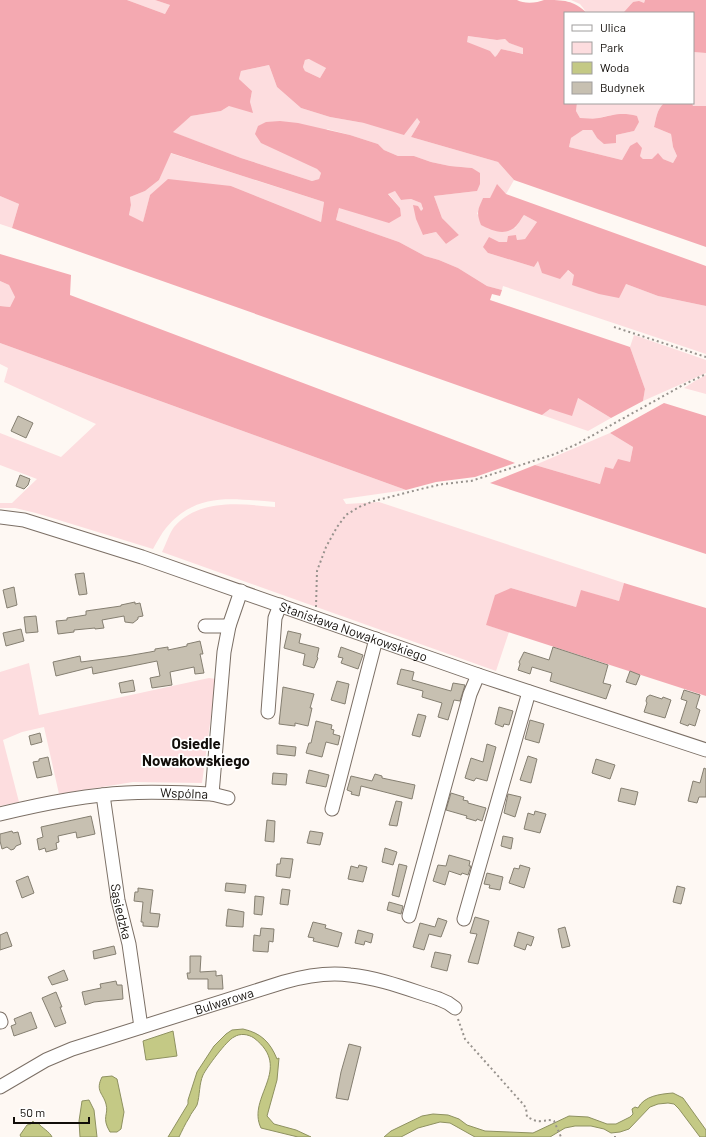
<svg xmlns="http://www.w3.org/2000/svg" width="706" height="1137" font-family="Barlow,sans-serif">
<rect width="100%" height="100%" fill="#fef8f3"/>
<path fill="#fddddf" d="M127 0H155L170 5 165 14Z
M571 0H645L644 3 633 2 623 13H587L580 4Z
M468 36 497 40 505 39 509 43 524 48V54L501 49 497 55 495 57 466 42Z
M693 52 706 53V106H693L692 103Z
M310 59 326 68 320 78 305 71 303 67 305 60Z
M269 65 277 87 301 108 330 117 364 123 417 118 420 122 411 137 498 162 514 180 506 194 490 198H483L477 214 515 228 524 215 537 222 525 239 517 240 516 235 507 242H499L488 253 534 267 538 261 567 270 574 275 626 284 658 296 706 306V354L503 286 502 290 487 286 458 268 439 260 425 256 399 242 336 220 339 208H400L388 193 395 191 401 200 411 199 421 203 423 210 421 211 424 235 436 232 446 244 459 235 442 218 434 196 477 191 472 168 450 166 431 162 414 156H398L384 150 378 144 350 135 327 129 304 162 317 169 321 173 319 179 312 181 241 158 172 132 191 116 221 111 229 106 250 102 252 91 239 79 241 71Z
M577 103H664C657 109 656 119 654 127L671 134 673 147 677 156 673 163 663 159H643L630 146 622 160 569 147 571 138 583 130H592L597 138 616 143V135L634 131 611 115 599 118H580L576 111Z
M170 153 324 202 321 222 231 186 150 195 143 223 129 215 131 205 130 197 145 191 159 180Z
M0 196 19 204 12 228 0 224Z
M0 281 9 285 15 297 10 307 0 306Z
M634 335 706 360V373L643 401 645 389 630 347Z
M0 343 406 490 343 499 346 504 379 502 624 583 619 601 582 591 576 607 511 588 486 625 509 632 496 671 162 552C166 544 169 534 174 527 199 498 242 504 275 507V502C232 499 197 491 166 528 161 534 157 542 153 549L36 513 15 508H0V503H12L37 479 0 465V433L61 457 96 424 4 382 8 368 0 364Z
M706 375V394L684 388 695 381Z
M578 398 611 418 588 431 542 415 550 409Z
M610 433 633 447 630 462 613 469 600 484 535 465Z
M29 663 39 715 209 678 216 679 202 783 133 782 59 794 44 727 22 732 3 740 19 802 0 806V672Z"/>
<path fill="#f4a9b1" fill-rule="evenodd" d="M0 0H127L165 14 170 5 155 0H517C524 4 537 3 544 0 564 0 573 0 587 13H565V103H577L576 111 580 118C586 118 593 119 599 118 614 115 621 112 637 116L639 122 634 131 616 135V143L604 144 597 138 592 130H583L571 138 569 147 622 160 630 146 637 142 642 148 640 156 643 159H652L658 153 663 159 673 163 677 156 673 147 671 134 654 127C656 119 657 109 664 103H692L693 106H706V247L514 180 498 162 411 137 420 122 417 118 404 135 364 123 330 117 301 108 277 87 269 65 241 71 239 79 252 91 250 102 253 113 229 106 221 111 191 116 173 132 241 158 312 181 319 179 321 173 317 169 261 143 255 134 258 126 266 122 280 121 298 123 350 135 378 144 384 150 398 156H414L431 162 450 166 472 168 480 173V184L477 191 434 196 442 218 459 235 446 244 436 232 423 235 416 219 413 205 418 206 421 211 423 209 421 203 411 199 401 200 395 191 388 194 400 208 401 216 389 223 339 208 336 220 399 242 425 256 439 260 458 268 487 286 502 290 500 296 492 294 490 300 630 347 645 389 643 401 611 418 578 398 572 416 550 409 542 415 12 228 19 204 0 196ZM468 36 497 40 505 39 509 43 523 48V54L501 49 497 55 495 57 490 51 467 42ZM309 59 326 68 320 78 305 71 303 67 305 60ZM171 153 324 202 321 222 231 186 168 179 150 195 143 222 129 215 131 205 130 197 145 191 159 180Z
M645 0H706V53L693 52V13H623L633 2 639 1 644 3Z
M497 184 506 194 706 266V306L658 296 626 284 619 298 599 294 572 285 574 275 568 270 560 279 542 273 538 261 534 267 488 253 483 247 489 237 499 242H507L508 236 516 235 517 240 525 239 537 222 524 215C521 219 518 225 514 228 503 236 491 230 481 225 476 212 478 210 483 198H490Z
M0 254 71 275 70 295 515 463 475 477 436 482 406 490 0 343V306L10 307 15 297 9 285 0 281Z
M664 403 706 416V554L490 483 535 465 600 484 605 467 613 469 618 459 630 462 633 447 610 433Z
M624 583 706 608V696L486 625 495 595 511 588 576 607 581 590 619 601Z"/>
<path fill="#c4c985" stroke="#8e9160" d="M243 1029C261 1033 270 1042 277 1059L279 1058 277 1080 267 1116 274 1124 296 1130 311 1137H298L261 1128C246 1097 294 1069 254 1038 248 1034 240 1033 234 1037 227 1040 207 1067 203 1075 199 1084 200 1095 197 1105 195 1109 191 1113 189 1118 185 1124 182 1131 179 1137H168L188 1104V1100L197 1072 214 1046 226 1034 232 1030Z
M173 1031 177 1056 146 1060 143 1041Z
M112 1076 117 1079 124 1112 121 1129 117 1132H110C101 1117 109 1115 106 1104 103 1093 95 1091 102 1077Z
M673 1093 683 1098 706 1130V1137H700L679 1109 674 1104 668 1103 658 1104 650 1107 629 1129 620 1132 611 1133 604 1129 591 1126H575L565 1128 550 1137H475L450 1123 440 1122 418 1128 401 1137H384L391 1131 422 1116 433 1114 448 1115 459 1119 467 1125 485 1131 533 1133 569 1116 588 1117 607 1124H616L630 1117 633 1114 632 1109 635 1107 638 1108C644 1096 660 1094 673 1093Z
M89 1100 94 1110 97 1137H80L79 1121 82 1101Z
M33 1121 34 1123H38C42 1128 50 1132 52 1137H21L20 1135 27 1125 31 1124Z"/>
<path fill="#c7c0b1" stroke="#857f71" d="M18 416 33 423 26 438 11 431Z
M20 475 30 479 28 485 24 489 16 486Z
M84 573 87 594 79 595 75 574Z
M14 587 17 605 7 608 3 590Z
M135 602V604L140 603 143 616 138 617V619L133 623 125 622 124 616 102 620 104 628 95 629V628L74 630V632L58 634 56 621 67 620V618L86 615V611L121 606V605Z
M36 616 38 632 26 633 24 617Z
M21 629 24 641 6 646 3 633Z
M288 631 301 634 299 643 319 648 317 657 318 658 314 668 303 665 305 654 284 648Z
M200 641 203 654H200L204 673 195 674 194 667 170 672 172 685 152 688 150 678 160 676 157 661 93 674 92 667 56 676 53 662 80 656 81 662 127 656 150 652 155 651V649L168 647V650L187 646V644Z
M341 647 363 655 358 669 341 663 343 658 338 657Z
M553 647 608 665 603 683 611 685 606 699 550 681 552 673 532 667 530 674 518 670 520 664 519 662 524 652 549 660Z
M401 669 414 672 412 680 451 691 453 683 465 685 460 701 454 700 448 720 438 717 442 703 422 697 423 691 397 684Z
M630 671 640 675 636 685 626 682Z
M133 680 135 691 121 693 119 683Z
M337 681 349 684 345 704 331 700Z
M283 687 314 694 310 708H312L308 726 295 723V726L279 724Z
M684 690 700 695 696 708 700 710 695 726 689 724 688 726 680 723 687 701 681 699Z
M650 695 662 699 663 697 671 700 665 718 644 712 647 703 646 701 647 697Z
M499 707 513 711 509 725 504 724 503 727 495 724Z
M418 714 426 716 420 737 412 735Z
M530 720 544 724 539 743 525 739Z
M316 721 332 725 331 729 334 730 333 734 340 736 338 745 326 742 322 757 306 753 309 743H311Z
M40 733 42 742 31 745 29 736Z
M487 744 496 747 487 781 476 778 474 781 465 778 471 758 483 762Z
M277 745 296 747 295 756 277 754Z
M528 756 537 759 531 783 520 780Z
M48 757 52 775 37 778 33 762 39 761V759Z
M596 759 615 765 610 779 592 773Z
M704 768 706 769V797H699L697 803 688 801 693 781 700 783Z
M309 770 329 775 326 787 306 783Z
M273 773 287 774 286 785 272 784Z
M375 774 382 776V778L415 785 412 799 361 786 359 796 351 794 352 792 347 790 351 776 372 781Z
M621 788 638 792 635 805 618 801Z
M451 793 464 797 463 800 468 801V803L486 808 482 821 477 819 476 821 466 818 467 816 446 810Z
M508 794 521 797 515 817 504 813Z
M396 801 402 802 397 826 389 825Z
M535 811 546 814 540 833 524 829 528 813 534 815Z
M91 816 95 834 77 838 76 832 58 836 59 842 56 843 57 849 46 852 45 848 39 850 37 839 43 837 41 827Z
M267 820 275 821 274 842 265 841Z
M12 831 13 833 18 832 21 844 16 846 14 849 11 850 7 847 2 849 0 841V834Z
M310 831 323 833 320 845 307 843Z
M503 836 513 838 511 849 501 846Z
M385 848 397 852 393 865 382 862Z
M449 855 470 861 469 866H471L468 875 462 873 461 875 449 871 445 885 433 881 438 865 446 866Z
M281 858 293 859 290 878 276 876 277 864H280Z
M399 864 407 866 399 897 392 895Z
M359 865 367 867 363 882 348 879 351 866 358 868Z
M520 865 530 868 524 888 509 883 514 868 519 869Z
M487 873 503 877 500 890 489 888 490 885 484 884Z
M28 876 34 893 22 898 16 881Z
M226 883 246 885 245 893 225 891Z
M677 886 685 888 681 904 673 902Z
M138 888 153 890 150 913 160 914 158 927 143 926V922H141L143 902 134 901 135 892H138Z
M282 889 290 890 288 905 280 904Z
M255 896 264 897 262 915 254 914Z
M389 902 403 906 401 914 387 910Z
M228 909 244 912 243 927 226 926Z
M475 917 489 921 478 964 468 962 477 934 470 933Z
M438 918 447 921 441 937 429 934 424 950 413 947 420 923 435 927Z
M313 922 326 925 325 928 342 933 338 947 313 941 314 938 308 937Z
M565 927 570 946 562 948 558 929Z
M261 928 274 929 273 942 269 941 268 952 253 951 254 935 260 936Z
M358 930 373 934 371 943 365 941 364 945 355 943Z
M7 932 12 946 0 950V935Z
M518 932 534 937 531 946 527 944 525 950 514 946Z
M114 946 116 954 94 959 93 951Z
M435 952 451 955 447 971 431 967Z
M190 956H201L200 972 216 971V976L222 975 223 989H208V979H188L187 973H190Z
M64 970 68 980 52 985 48 977Z
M116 981 117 985H122L123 999 94 1002 85 1005 82 992 101 988 100 984Z
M56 992 62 1007H60L66 1023 55 1027 42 998Z
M31 1012 37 1028 14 1036 11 1026 16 1024 14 1019Z
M349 1044 361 1047 348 1100 336 1098 341 1072Z"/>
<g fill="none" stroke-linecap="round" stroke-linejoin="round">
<defs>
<g id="minor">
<path id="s1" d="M0 517 24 520 142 557 478 675 706 750"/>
<path d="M205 626H229"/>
<path d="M268 712 275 618 280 605"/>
<path d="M212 794 228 798"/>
<path id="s2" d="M103 795 118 900 129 944 141 1027"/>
<path d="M332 809 376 639"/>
<path id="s3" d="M0 814C41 804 84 795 126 793 155 791 183 793 212 794L224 652 229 626 241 591"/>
<path d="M409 916 470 694 478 675"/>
<path d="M464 919 529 692"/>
<path d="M0 1019 1 1022"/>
<path id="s4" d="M0 1087 46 1060 72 1049 284 982C305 976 328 972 350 975 380 978 410 990 439 999L448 1003 455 1008"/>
</g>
</defs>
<use href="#minor" stroke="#7b6f65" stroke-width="15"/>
<path stroke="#97928d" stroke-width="2" stroke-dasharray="2 3" stroke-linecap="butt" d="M614 327 706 357
M316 607 317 571 326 547 337 527 346 515 359 507 374 501 425 488 443 484 471 481 555 454 577 444 685 384 706 374
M458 1019 465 1039 523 1104 526 1108 527 1117C532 1119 536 1122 541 1121 546 1121 549 1119 554 1121L561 1137
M614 1137H618"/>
<use href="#minor" stroke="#fff" stroke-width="13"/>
</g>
<g text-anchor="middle" stroke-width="3.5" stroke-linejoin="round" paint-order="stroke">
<g font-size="13" fill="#110d09" stroke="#fff">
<text dy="5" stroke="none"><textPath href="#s1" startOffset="372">Stanisława Nowakowskiego</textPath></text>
<text dy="5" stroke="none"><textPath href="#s3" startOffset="186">Wspólna</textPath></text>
<text dy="5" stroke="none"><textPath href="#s2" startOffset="118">Sąsiedzka</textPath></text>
<text dy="5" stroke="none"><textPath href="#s4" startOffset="241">Bulwarowa</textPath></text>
</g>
<g font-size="15" font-weight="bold" fill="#110d09" stroke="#fff">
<text x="196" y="749">Osiedle<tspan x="196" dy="17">Nowakowskiego</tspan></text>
</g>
</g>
<rect x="564" y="12" width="130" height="92" fill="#ffffff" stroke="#a09e9d"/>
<rect x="572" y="25" width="20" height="6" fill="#ffffff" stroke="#a09e9d"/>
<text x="600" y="32" font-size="12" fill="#110d09">Ulica</text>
<rect x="572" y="42" width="20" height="12" fill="#fddddf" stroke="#a09e9d"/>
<text x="600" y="52" font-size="12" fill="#110d09">Park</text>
<rect x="572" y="62" width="20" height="12" fill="#c4c985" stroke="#a09e9d"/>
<text x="600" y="72" font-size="12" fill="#110d09">Woda</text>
<rect x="572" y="82" width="20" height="12" fill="#c7c0b1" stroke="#a09e9d"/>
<text x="600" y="92" font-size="12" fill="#110d09">Budynek</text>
<path d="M14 1117v6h75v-6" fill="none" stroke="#110d09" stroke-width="2"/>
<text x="20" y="1117" font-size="12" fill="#110d09" stroke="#ffffff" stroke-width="3" paint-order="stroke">50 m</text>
</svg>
